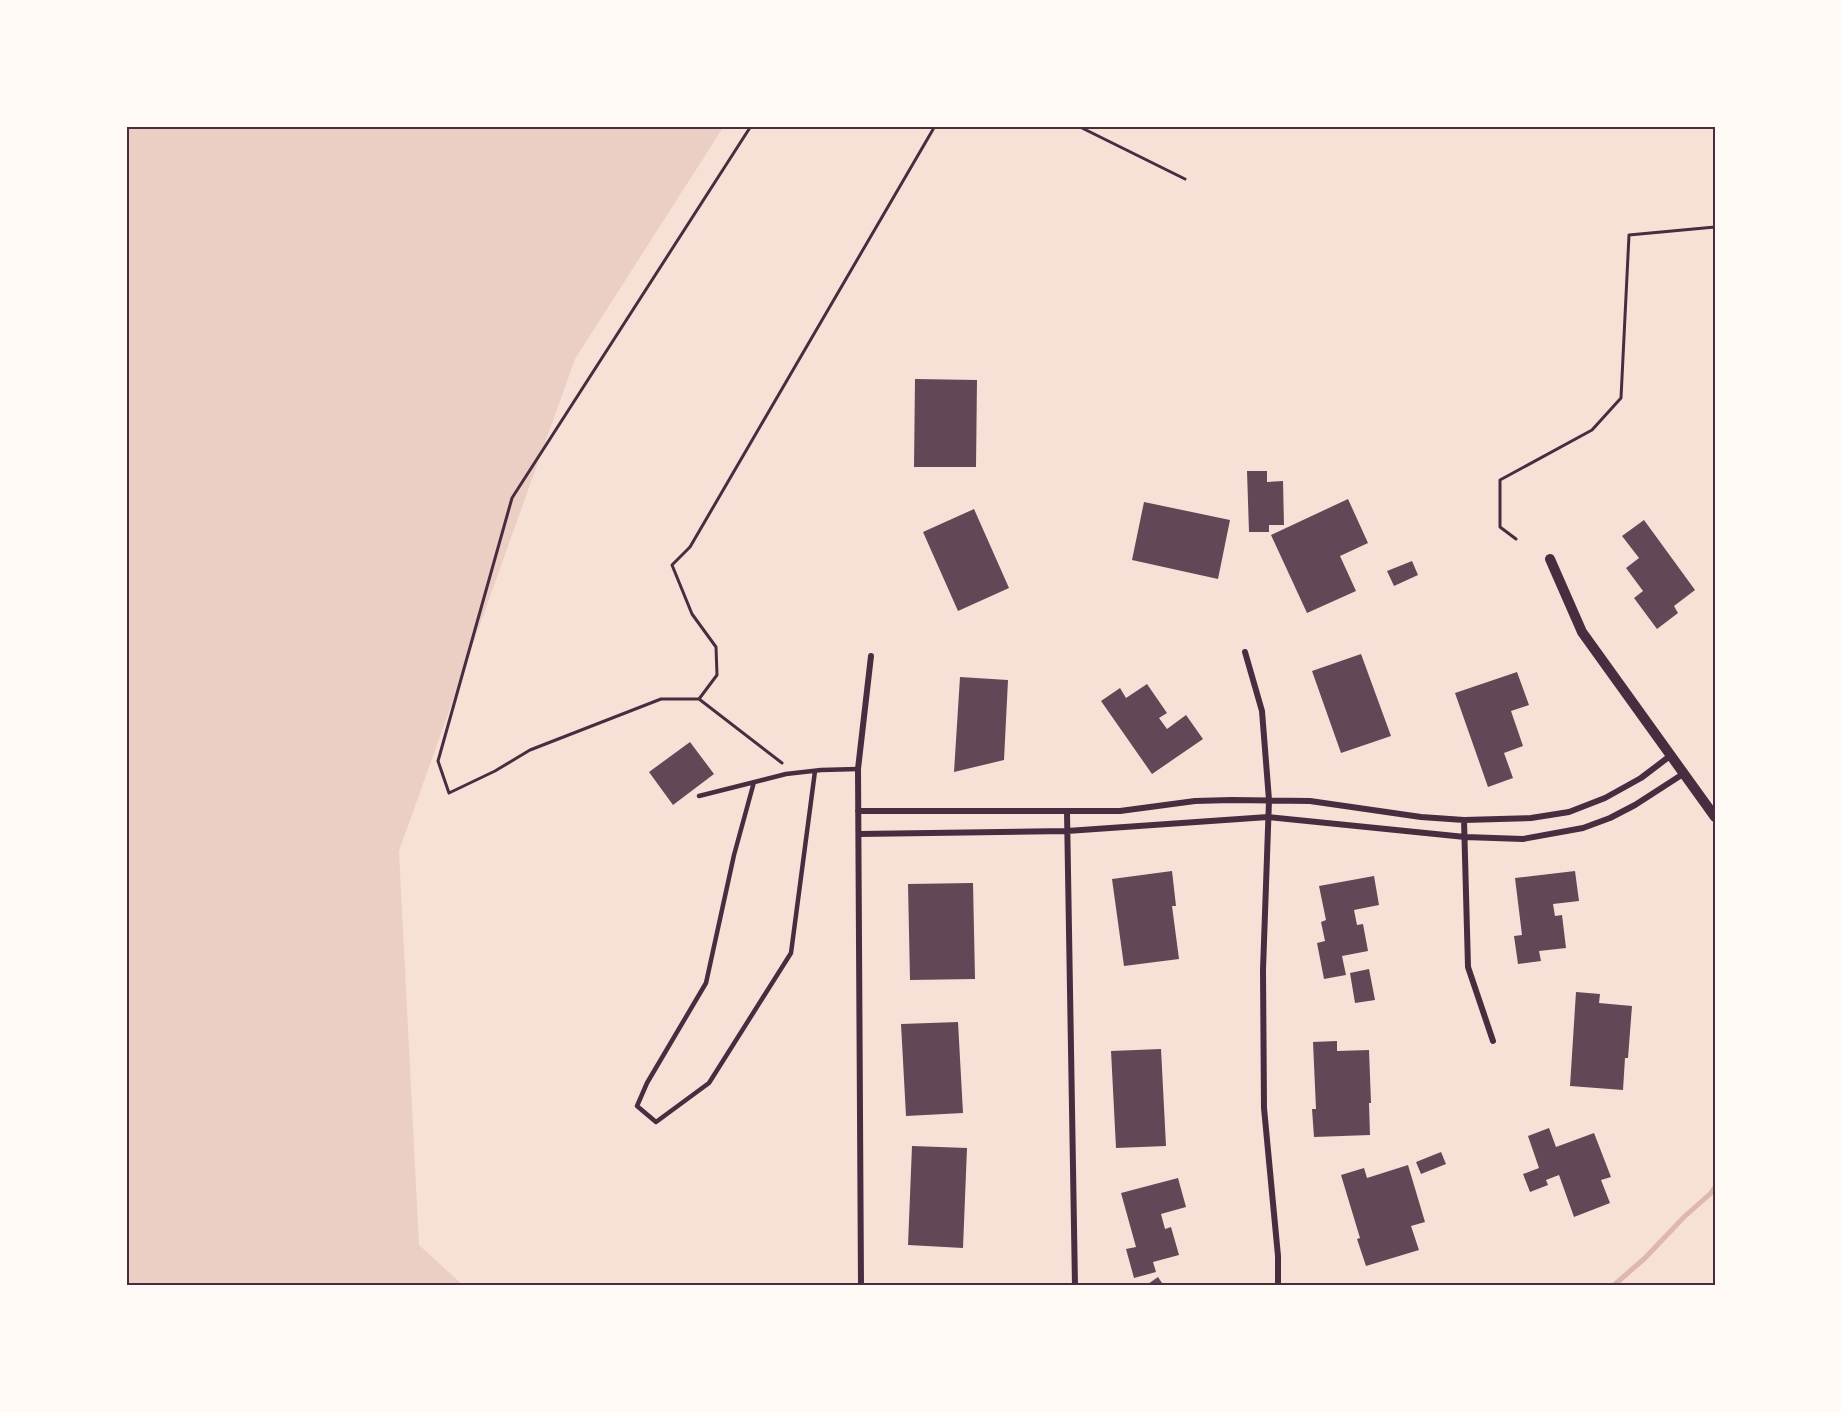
<svg xmlns="http://www.w3.org/2000/svg" width="1841" height="1412" font-family="'Alegreya Sans',sans-serif">
<rect width="100%" height="100%" fill="#f7e1d7"/>
<path fill="#ebcfc5" d="M126 126H724L575 359 399 851 419 1245 464 1286H126Z"/>
<g fill="none" stroke-linecap="round" stroke-linejoin="round">
<path stroke="#dcb8b0" stroke-width="5" d="M1613 1286 1645 1258 1684 1217 1711 1193 1715 1187"/>
</g>
<path fill="#644757" d="M915 379 977 380 976 467H914Z
M1247 471H1267V482L1283 481 1284 525H1269V532H1249Z
M1348 499 1368 543 1340 556 1356 591 1307 613 1271 535Z
M1144 502 1230 520 1218 579 1132 560Z
M974 509 1009 588 958 611 923 532Z
M1644 520 1695 590 1674 606 1678 613 1657 629 1634 598 1643 591 1626 568 1639 558 1622 536Z
M1412 561 1418 575 1394 586 1387 571Z
M1361 654 1391 736 1341 753 1312 671Z
M1517 672 1529 705 1511 711 1523 746 1504 753 1513 778 1488 787 1455 693Z
M960 677 1008 680 1004 760 954 772Z
M1147 684 1167 713 1159 718 1167 729 1186 715 1203 739 1152 774 1101 701 1120 688 1126 698Z
M690 742 714 774 673 805 649 772Z
M1172 871 1176 906H1172L1179 959 1124 966 1112 879Z
M1575 871 1579 901 1553 904 1555 916 1562 915 1566 948 1539 951 1541 961 1518 964 1514 936 1522 935 1515 878Z
M1374 876 1379 905 1354 910 1357 925 1363 924 1368 951 1342 956 1346 975 1324 979 1317 943 1325 941 1321 922 1326 920 1319 886Z
M973 883 975 979 910 980 908 884Z
M1369 969 1375 1000 1355 1003 1350 973Z
M1576 992 1600 994 1599 1003 1632 1006 1628 1058H1625L1623 1090 1570 1086Z
M958 1022 963 1113 906 1116 901 1024Z
M1337 1041V1051L1369 1050 1371 1103H1369L1370 1135 1314 1137 1312 1109H1316L1313 1042Z
M1161 1049 1166 1146 1116 1148 1111 1051Z
M1549 1128 1556 1147 1594 1133 1611 1177 1601 1180 1610 1203 1574 1217 1559 1175 1546 1180 1548 1185 1530 1192 1523 1174 1539 1168 1528 1136Z
M912 1146 967 1148 963 1248 908 1245Z
M1441 1152 1446 1164 1421 1174 1416 1162Z
M1408 1165 1425 1222 1411 1226 1419 1250 1366 1266 1357 1239 1360 1238 1341 1175 1364 1168 1367 1178Z
M1178 1178 1186 1207 1161 1214 1165 1229 1171 1227 1179 1255 1153 1262 1156 1272 1134 1278 1126 1249 1136 1247 1121 1193Z
M1158 1277 1164 1286H1145Z
M1390 1283V1286H1370V1284Z"/>
<g fill="none" stroke-linecap="round" stroke-linejoin="round">
<path stroke="#4a2c40" stroke-width="3" d="M1078 126 1185 179
M1516 539 1500 527V480L1592 430 1621 398 1629 235 1715 227
M699 699H661L530 750 495 771 449 793 438 761 512 498 751 126
M782 763 699 699 717 675 716 647 692 614 672 565 690 547 935 126"/>
<path stroke="#4a2c40" stroke-width="4.5" d="M754 782 734 855 706 983 647 1083 637 1106 656 1122 709 1083 791 953 815 771
M699 796 786 774 821 770 858 769"/>
<path stroke="#4a2c40" stroke-width="6" d="M1245 652 1262 711 1269 800 1263 970 1264 1108 1278 1256V1286
M858 811H1120L1195 801 1231 800 1310 801 1421 817 1464 820 1531 818 1569 812 1605 798 1641 778 1670 756
M1067 812 1075 1286
M1464 820 1468 967 1493 1041
M859 834 1067 831 1268 817 1465 837 1523 839 1583 828 1610 818 1635 805 1683 774
M861 1286 858 769 871 656"/>
<path stroke="#4a2c40" stroke-width="10" d="M1550 559 1582 632 1715 817"/>
</g>
<rect width="1841" height="1412" fill="none" stroke="#fffaf5" stroke-width="255"/>
<rect x="128" y="128" width="1586" height="1156" fill="none" stroke="#4a2c40" stroke-width="2"/>
</svg>
